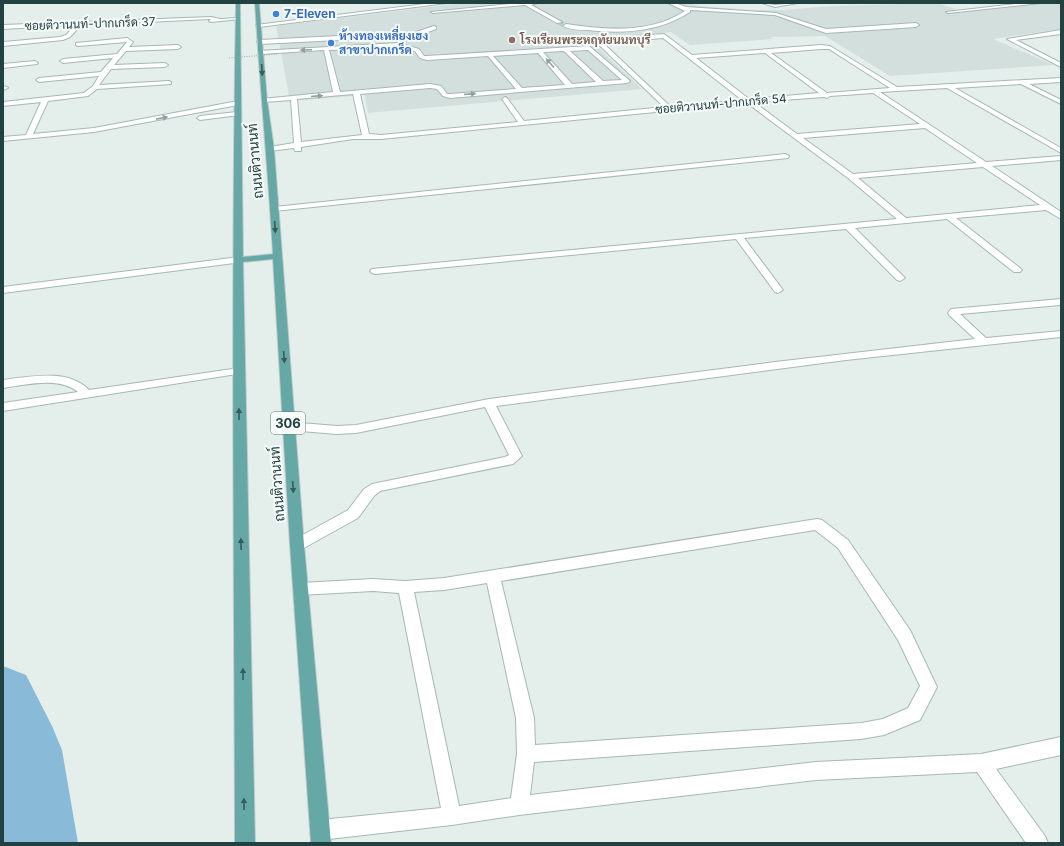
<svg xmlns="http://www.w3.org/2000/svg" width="1064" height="846" font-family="Inter,Sarabun,sans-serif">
<rect width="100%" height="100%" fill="#e4efec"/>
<path fill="#d2dfdd" d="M462 3H689L698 6 751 10H784L831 6 938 3 960 11 1045 3H1061V29L993 39 1054 65 890 76 825 36 770 37 773 39 690 45 671 32 590 40 642 89 368 113 365 95 290 101 276 26Z"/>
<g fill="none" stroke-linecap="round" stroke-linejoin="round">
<path fill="#89bad7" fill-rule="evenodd" d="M3 666 26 675 52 726 62 750 78 843H4Z"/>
<path stroke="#bdccca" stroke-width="5" stroke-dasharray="5 2.5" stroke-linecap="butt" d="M559 22 566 26"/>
<defs>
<path id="minor" d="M433 3H447L259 27 256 25Z
M519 3H537L531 5 562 22 557 23 525 5 433 13 431 12Z
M668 3H675L686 7 776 13 826 29 916 23 919 25 916 27 826 33 775 15 690 10V12C660 32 623 34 588 30 580 30 570 30 563 26L566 24C606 30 650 34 685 11Z
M762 3 775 5 798 3 775 7Z
M1025 3H1041L948 13 946 12Z
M211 17 220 19 238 18 240 19 211 22 209 21 211 19 81 25 70 37 63 40 3 46V42L60 37 66 35 75 25 3 29V25Z
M434 26 436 27V29L417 36 260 44 257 42 260 40 416 32Z
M1061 30V34L1016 40 1061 63V67L1007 39Z
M664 34 692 55 821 45 830 46 897 87 1061 78V82L1029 84 1061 100V104L1021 84 955 88 1061 148V153L947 88 880 92 986 162 1061 156V160L992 166 1061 212V219L1046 210 956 218 1020 268 1022 270 1020 272H1014L947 219 855 228 905 278 900 281 897 280 846 229 744 238 783 290 778 293 775 292 736 239 375 274 372 273 370 271 372 269 897 219 848 178 747 103 381 139H353L301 147V151H295L294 148 270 151 266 149 270 147 294 143 291 100 264 102 262 101V99L333 92 324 50 261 54 259 53V51L398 43 419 49 424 56H427L589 46 630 81 627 83 450 98 443 96 437 89 430 88 360 94 369 134 381 135 518 122 502 99 505 97 507 98 524 121 664 107 597 43 601 39ZM663 38 742 100 671 107 603 43ZM398 47 415 51 420 58 427 60 488 56 516 89 450 94H447L441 86 430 84 340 92 329 50ZM821 49H829L890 88 827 93 771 53ZM588 50 622 80 603 81 570 51ZM564 51 596 82 572 84 543 52ZM538 53 565 85 522 88 493 56ZM765 53 819 93 749 99 696 58ZM873 93 920 124 797 134 754 102 824 97 827 98 830 96ZM353 94 362 135 301 142 297 99ZM925 128 977 163 853 174 803 138ZM983 167 1040 205 906 218 858 178Z
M127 38 133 42 129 47 178 45 181 47 178 49 126 51 114 65 165 63 168 65 165 67 111 69 99 85 169 81 171 82V84L97 89 88 96 48 101 33 134 94 128 238 101 241 103 238 105 94 132 3 141V137L26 135 41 102 3 106V102L84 93 93 86 99 76 39 82 36 80 39 78 101 72 113 58 63 63 60 61 63 59 117 54 127 42 78 46 76 45V43Z
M35 61 38 63 37 64 3 68V64Z
M3 86 7 87 8 88 3 90Z
M237 112 239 113V115L200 120 197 118 200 116Z
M785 154 789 156 788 158 274 211 270 209 274 207Z
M239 257 244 260 242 262 3 293V287Z
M1061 299 1060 305 960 314 986 338 1061 331V337L846 360 496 406 522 456 513 464 380 491 374 496 358 518 302 549 297 551 292 549 290 545 292 541 348 510 364 489 372 484 505 457 509 455 485 407 356 433 337 434 288 430 284 429 282 426 284 423 288 422 337 426 356 425 489 399 775 362 975 339 949 315 948 313 951 309Z
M239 368 243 369 245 371 243 373 3 411V403L78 392C59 376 25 385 3 388V380C30 377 68 368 89 390Z
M817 519 822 520 848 540 910 630 937 687 920 720 884 735 861 739 534 762 530 795 816 762 981 754 1061 737V755L996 769 1045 836 1048 843H1026L977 772 816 780 519 815 452 825 320 840 313 837 310 830 313 823 320 820 441 808 399 593 373 591 300 595 295 593 293 589 295 585 300 583 373 579 405 581 444 578ZM815 530 838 548 898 640 920 686 908 708 883 719 861 723 535 745 534 718 501 581ZM487 583 516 718 517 754 511 798 459 806 414 592 444 590Z"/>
<path id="major" d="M236 3H240L243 257 273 254C268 170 260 87 255 3H259L267 100 274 149 304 545 331 843H311L290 545 273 259 243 262 255 843H235C234 563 231 283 236 3Z"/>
</defs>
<use href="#minor" stroke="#a6b8b5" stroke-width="2"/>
<use href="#major" stroke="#c1caca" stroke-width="2"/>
<use href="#minor" fill="#fff" fill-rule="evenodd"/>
<use href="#major" fill="#66a8a5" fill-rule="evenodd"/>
<path stroke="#82b5b0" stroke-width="1" stroke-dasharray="1 1.5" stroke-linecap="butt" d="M229 58 278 54"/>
</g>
<defs><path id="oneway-solid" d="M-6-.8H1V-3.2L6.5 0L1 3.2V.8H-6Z"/></defs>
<g fill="#90a0a0">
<use href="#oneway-solid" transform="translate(306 50) rotate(177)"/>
<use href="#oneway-solid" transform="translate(550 63) rotate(-132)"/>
<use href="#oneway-solid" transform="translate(470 94) rotate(-5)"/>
<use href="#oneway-solid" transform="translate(317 96) rotate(-5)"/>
<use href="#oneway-solid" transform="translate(162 118) rotate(-11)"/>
</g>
<g fill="#335c5a">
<use href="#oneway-solid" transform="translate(262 70) rotate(86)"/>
<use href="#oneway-solid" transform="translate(275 227) rotate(86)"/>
<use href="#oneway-solid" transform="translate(284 357) rotate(86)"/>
<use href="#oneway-solid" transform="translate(239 414) rotate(-91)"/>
<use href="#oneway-solid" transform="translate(293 487) rotate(86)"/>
<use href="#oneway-solid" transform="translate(241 544) rotate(-91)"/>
<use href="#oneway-solid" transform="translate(243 674) rotate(-91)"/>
<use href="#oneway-solid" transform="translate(244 804) rotate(-91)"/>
</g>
<g fill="#3f7fe0" stroke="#f6fbf9" stroke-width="1.5">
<circle cx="276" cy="14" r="4"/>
<circle cx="331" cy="43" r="4"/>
</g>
<circle fill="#8d6e63" stroke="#f6fbf9" stroke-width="1.5" cx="512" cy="40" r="4"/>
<g text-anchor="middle" stroke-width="4" stroke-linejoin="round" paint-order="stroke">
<g font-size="12" font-weight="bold" fill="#366cbe" stroke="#f6fbf9" text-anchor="start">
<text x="284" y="18">7-Eleven</text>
<text x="339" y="40">ห้างทองเหลี่ยงเฮง<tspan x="339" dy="14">สาขาปากเกร็ด</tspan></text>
</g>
<g font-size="12" fill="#224241" stroke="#f6fbf9">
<text transform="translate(90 24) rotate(-2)" y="4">ซอยติวานนท์-ปากเกร็ด 37</text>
<text transform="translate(721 104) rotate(-5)" y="4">ซอยติวานนท์-ปากเกร็ด 54</text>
</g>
<g font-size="12" font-weight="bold" fill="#785e54" stroke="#f6fbf9" text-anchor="start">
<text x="520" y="44">โรงเรียนพระหฤทัยนนทบุรี</text>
</g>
<rect fill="#f6fbf9" stroke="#627a78" stroke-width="1" x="271" y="412" width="34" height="22" rx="3"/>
<g font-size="13" font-weight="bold" fill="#224241">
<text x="288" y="428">306</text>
</g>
<g font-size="14" fill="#224241" stroke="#f6fbf9">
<text transform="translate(255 161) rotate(-95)" y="5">ถนนติวานนท์</text>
<text transform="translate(277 484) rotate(-94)" y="5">ถนนติวานนท์</text>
</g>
</g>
<rect width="1064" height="846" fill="none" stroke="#224241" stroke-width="8"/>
</svg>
